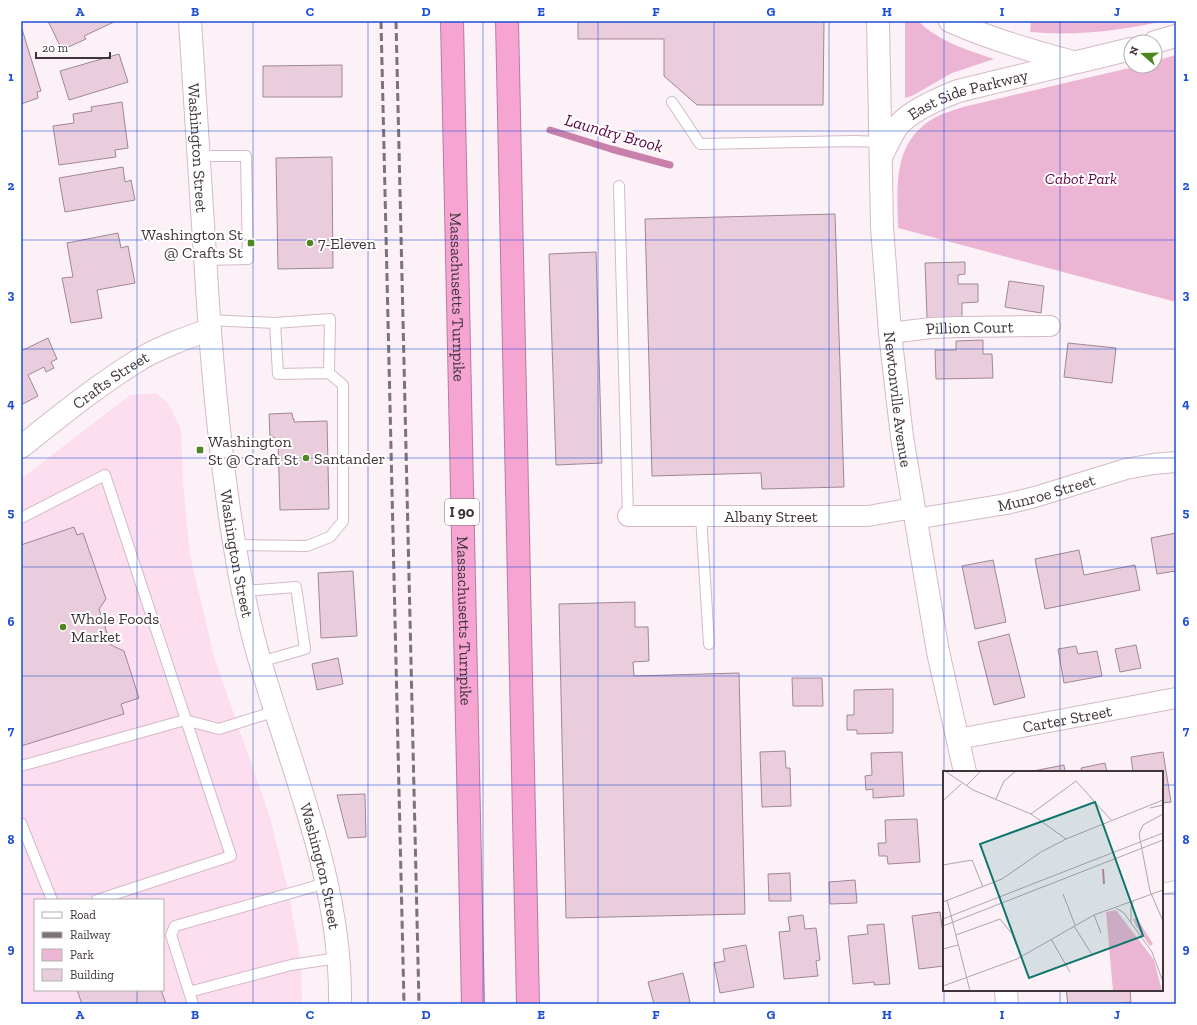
<svg xmlns="http://www.w3.org/2000/svg" width="1197" height="1025" font-family="'Zilla Slab',serif">
<rect width="100%" height="100%" fill="#fcf1f7"/>
<path fill="#fcdeee" fill-rule="evenodd" d="M156 393 168 403 181 429 183 483 190 555 214 657 270 817 289 894 301 964 302 1004H58L57 1003 21 1004V479L130 395ZM35 900H163V990H35Z"/>
<path fill="#edb5d4" d="M905 21H918C938 41 967 50 994 59L952 73 912 96 905 98Z
M1031 21H1163C1120 31 1075 36 1030 32Z
M1176 55V302L898 228C897 184 892 138 940 115 947 112 955 110 963 107L1138 66H1155V61Z"/>
<g fill="none" stroke-linecap="round" stroke-linejoin="round">
<path stroke="#c980aa" stroke-width="7" d="M550 130 611 149 670 165"/>
</g>
<path fill="#e9cddc" stroke="#a18795" d="M48 21H116L84 36 86 39 62 50Z
M578 21H824L823 105H697L664 76V39H578Z
M22 29 41 91 37 92 38 98 21 104Z
M119 54 128 82 69 100 60 71Z
M342 65V97H263V66Z
M122 102 128 148 115 150 116 157 59 165 53 126 74 123 73 114 92 111 91 107Z
M332 157 333 268 278 269 276 158Z
M123 167 125 182 131 180 135 200 65 212 59 178Z
M835 214 844 487 762 489 761 473 652 476 645 219Z
M118 233 121 248 128 246 135 283 97 290 102 318 71 323 62 278 73 277 67 243Z
M596 252 602 463 556 465 549 254Z
M965 262V274L958 275V284H978V302L962 303V317L927 318 925 263Z
M1009 281 1044 286 1041 313 1005 307Z
M48 338 57 359 51 362 54 368 46 372 44 367 28 375 38 396 21 405V351Z
M983 340V354H992L993 378 936 379 935 350H956V341Z
M1068 343 1116 348 1112 383 1064 377Z
M292 413 293 419H294V422L327 421 329 509 280 510 278 440H274V437H270L269 414Z
M74 527 77 535 83 533 106 599 99 609 111 645 124 651 139 698 121 704 124 714 21 746V545Z
M1176 533V571L1157 574 1151 538Z
M1079 550 1084 575 1135 565 1140 590 1045 609 1035 559Z
M993 560 1006 622 975 629 962 566Z
M353 571 357 636 321 638 318 573Z
M635 602V627H648L649 661 633 662 634 676 739 673 745 914 566 918 559 604Z
M1009 634 1025 697 994 705 978 642Z
M1136 645 1141 668 1120 672 1115 649Z
M1076 646 1078 654 1097 651 1102 676 1064 683 1058 649Z
M338 658 343 684 317 690 312 664Z
M792 678H822L823 706H793Z
M893 689V733L857 734V730H847V715H854V690Z
M785 751 786 768H790L791 806 762 807 760 752Z
M902 752 904 796 873 798V789L866 790 865 776 872 775 871 753Z
M1163 752 1171 802 1162 803V772H1132H1133L1131 757Z
M1105 763 1107 772H1082L1081 768Z
M1064 765 1065 772H1028Z
M365 794 366 837 348 838 337 795Z
M917 819 920 862 888 864 887 856H879L878 843H886L885 820Z
M790 873 791 901H769L768 874Z
M855 880 857 903 830 904 829 882Z
M940 912 944 940V966L919 969 912 916Z
M803 915 805 929 816 928 820 960 816 961 818 976 784 979 779 932 790 931 788 917Z
M884 924 890 984 874 985V982L853 984 848 936 868 934 867 925Z
M746 945 754 987 720 993 714 963 725 961 723 949Z
M683 973 690 1002 684 1004H654L648 982Z
M77 990H161L166 1004H82Z
M1066 990H1130L1131 1002 1113 1004H1068Z"/>
<g fill="none" stroke-linecap="round" stroke-linejoin="round">
<defs>
<path id="service" d="M672 102 700 144 855 141 881 142
M198 156H246L248 259 205 260
M619 186 628 516
M209 320 275 323 278 374 329 373 330 319 275 323
M701 516 709 644
M21 518 105 475 231 856 97 900
M235 545 307 546 330 537 343 521V385L329 373
M243 591 296 587 305 649 260 662
M21 766 185 720 219 729 276 711
M21 823 52 900
M1162 889 1176 886
M189 992 291 965 338 958
M193 1004 171 935 175 926 326 883"/>
<g id="minor">
<path id="s1" d="M890 333 931 328 959 327 1050 326"/>
<path id="s2" d="M628 516H868L913 508"/>
<path id="s3" d="M915 519 1006 504 1035 497 1126 469 1153 464 1176 462"/>
<path id="s4" d="M958 739 1176 698"/>
</g>
<g id="tertiary">
<path d="M950 21C990 39 1031 51 1073 62"/>
<path d="M1155 42 1176 36"/>
<path id="s5" d="M881 157C886 147 891 136 897 127 909 111 940 98 958 91L1131 49"/>
</g>
<g id="secondary">
<path id="s6" d="M190 21C195 100 200 178 205 256 211 361 220 467 239 571 245 603 252 636 262 668 295 778 342 887 340 1004"/>
<path id="s7" d="M878 21 882 227 890 333 902 437 938 652 965 772"/>
<path id="s8" d="M21 447C60 416 99 384 142 358 163 346 186 338 209 330"/>
<path d="M1006 990 1007 1004"/>
</g>
<g id="motorway">
<path id="s9" d="M452 21 473 1004"/>
<path d="M507 21 528 1004"/>
</g>
</defs>
<use href="#service" stroke="#d5b9c8" stroke-width="12"/>
<use href="#minor" stroke="#d5b9c8" stroke-width="22"/>
<use href="#tertiary" stroke="#d5b9c8" stroke-width="24"/>
<use href="#secondary" stroke="#d5b9c8" stroke-width="24"/>
<use href="#motorway" stroke="#b67d9d" stroke-width="24"/>
<use href="#service" stroke="#fff" stroke-width="10"/>
<use href="#minor" stroke="#fff" stroke-width="20"/>
<use href="#tertiary" stroke="#fff" stroke-width="22"/>
<use href="#secondary" stroke="#fff" stroke-width="22"/>
<use href="#motorway" stroke="#f6a5d3" stroke-width="22"/>
<path stroke="#7d7278" stroke-width="3" stroke-dasharray="8 4" stroke-linecap="butt" d="M381 21 404 1004
M396 21 419 1004"/>
</g>
<path fill="none" stroke="#1d4ed8" stroke-width="1" stroke-opacity="0.55" d="M137 21V900M253 21V1004M368 21V1004M483 21V1004M598 21V1004M714 21V1004M829 21V1004M944 21V772M1060 21V772M21 131H1176M21 240H1176M21 349H1176M21 458H1176M21 567H1176M21 676H1176M21 785H944M1162 785H1176M21 894H944M1162 894H1176M137 990V1004M944 990V1004M1060 990V1004"/>
<g fill="#4e8621" stroke="#fff" stroke-width="1.5">
<rect x="247" y="239" width="8" height="8" rx="2"/>
<circle cx="310" cy="243" r="4"/>
<rect x="196" y="446" width="8" height="8" rx="2"/>
<circle cx="306" cy="458" r="4"/>
<circle cx="63" cy="627" r="4"/>
</g>
<g text-anchor="middle" stroke-width="4" stroke-linejoin="round" paint-order="stroke">
<rect fill="#fff" stroke="#797175" stroke-width="1" x="445" y="499" width="34" height="26" rx="3"/>
<g font-size="15" font-weight="bold" fill="#3f343a">
<text x="462" y="517">I 90</text>
</g>
<g font-size="16" fill="#3f343a" stroke="#fff">
<text dy="6" stroke="none"><textPath href="#s5" startOffset="114">East Side Parkway</textPath></text>
<text dy="6" stroke="none"><textPath href="#s6" startOffset="127">Washington Street</textPath></text>
<text dy="6" stroke="none"><textPath href="#s9" startOffset="276">Massachusetts Turnpike</textPath></text>
<text dy="6" stroke="none"><textPath href="#s1" startOffset="80">Pillion Court</textPath></text>
<text dy="6" stroke="none"><textPath href="#s8" startOffset="112">Crafts Street</textPath></text>
<text dy="6" stroke="none"><textPath href="#s7" startOffset="379">Newtonville Avenue</textPath></text>
<text dy="6" stroke="none"><textPath href="#s3" startOffset="134">Munroe Street</textPath></text>
<text dy="6" stroke="none"><textPath href="#s2" startOffset="143">Albany Street</textPath></text>
<text dy="6" stroke="none"><textPath href="#s6" startOffset="535">Washington Street</textPath></text>
<text dy="6" stroke="none"><textPath href="#s9" startOffset="600">Massachusetts Turnpike</textPath></text>
<text dy="6" stroke="none"><textPath href="#s4" startOffset="111">Carter Street</textPath></text>
<text dy="6" stroke="none"><textPath href="#s6" startOffset="859">Washington Street</textPath></text>
</g>
<g font-size="16" font-style="italic" fill="#630948" stroke="#fff">
<text x="1081" y="184">Cabot Park</text>
</g>
<g font-size="16" fill="#3f343a" stroke="#fff" text-anchor="start">
<text x="243" y="240" text-anchor="end">Washington St<tspan x="243" dy="18">@ Crafts St</tspan></text>
<text x="318" y="249">7-Eleven</text>
<text x="208" y="447">Washington<tspan x="208" dy="18">St @ Craft St</tspan></text>
<text x="314" y="464">Santander</text>
<text x="71" y="624">Whole Foods<tspan x="71" dy="18">Market</tspan></text>
</g>
<g font-size="17" font-style="italic" fill="#5b0041" stroke="#fff">
<text transform="translate(614 133) rotate(16)" y="6">Laundry Brook</text>
</g>
</g>
<g transform="translate(943 771)">
<rect width="220" height="220" fill="#fcf1f7"/>
<path d="M173 139 211 189 219 220H170L163 141ZM194 147 210 173 207 175 193 155 190 148Z" fill="#edb5d4"/>
<path fill="none" stroke="#c980aa" stroke-width="2" d="M160 98 161 113"/>
<path fill="none" stroke="#b0a5ab" stroke-width="1" d="M2 0 30 19 88 43 123 68M23 15 38 0M53 28 61 10 73 0M0 30 18 13M207 37 220 34M88 43 133 10 168 49M220 43 200 54 196 63 207 120 220 150M0 94 29 89 40 116M120 123 132 154M4 129 27 220M0 131 59 108 98 81 123 68 220 29M173 137 181 142 209 181 220 211M151 144 158 162M0 148 220 62M188 152V136L191 129M0 155 220 69M131 155 148 182M13 164 57 148 69 163 78 186M108 168 127 201M0 178 15 174M0 215 74 188 151 144 220 119"/>
<path fill="#0f766e" fill-opacity="0.15" stroke="#0f766e" stroke-width="2" d="M152 31 200 165 86 207 37 73Z"/>
<rect width="220" height="220" fill="none" stroke="#3f343a" stroke-width="2"/>
</g>
<rect width="1197" height="1025" fill="none" stroke="#ffffff" stroke-width="44"/>
<rect x="34" y="899" width="130" height="92" fill="#ffffff" stroke="#b2aeb0"/>
<rect x="42" y="912" width="20" height="6" fill="#ffffff" stroke="#b2aeb0"/>
<text x="70" y="919" font-size="12" fill="#3f343a">Road</text>
<rect x="42" y="932" width="20" height="6" fill="#7d7278" stroke="#b2aeb0"/>
<text x="70" y="939" font-size="12" fill="#3f343a">Railway</text>
<rect x="42" y="949" width="20" height="12" fill="#edb5d4" stroke="#b2aeb0"/>
<text x="70" y="959" font-size="12" fill="#3f343a">Park</text>
<rect x="42" y="969" width="20" height="12" fill="#e9cddc" stroke="#b2aeb0"/>
<text x="70" y="979" font-size="12" fill="#3f343a">Building</text>
<g transform="translate(1143 54) rotate(290)"><circle r="19" fill="#ffffff" stroke="#b2aeb0"/>
<path d="M0-3L7 15L0 10L-7 15Z" fill="#4e8621"/>
<text y="-6" font-size="11" font-weight="bold" text-anchor="middle" fill="#3f343a">N</text>
</g>
<path d="M36 52v6h74v-6" fill="none" stroke="#3f343a" stroke-width="2"/>
<text x="42" y="52" font-size="12" fill="#3f343a" stroke="#ffffff" stroke-width="3" paint-order="stroke">20 m</text>
<rect x="22" y="22" width="1153" height="981" fill="none" stroke="#1d4ed8" stroke-width="1.5"/>
<g font-size="13" text-anchor="middle" font-weight="bold" fill="#1d4ed8">
<text x="80" y="16">A</text>
<text x="195" y="16">B</text>
<text x="310" y="16">C</text>
<text x="426" y="16">D</text>
<text x="541" y="16">E</text>
<text x="656" y="16">F</text>
<text x="771" y="16">G</text>
<text x="887" y="16">H</text>
<text x="1002" y="16">I</text>
<text x="1117" y="16">J</text>
<text x="11" y="81">1</text>
<text x="1186" y="81">1</text>
<text x="11" y="190">2</text>
<text x="1186" y="190">2</text>
<text x="11" y="299">3</text>
<text x="1186" y="299">3</text>
<text x="11" y="408">4</text>
<text x="1186" y="408">4</text>
<text x="11" y="517">5</text>
<text x="1186" y="517">5</text>
<text x="11" y="626">6</text>
<text x="1186" y="626">6</text>
<text x="11" y="735">7</text>
<text x="1186" y="735">7</text>
<text x="11" y="844">8</text>
<text x="1186" y="844">8</text>
<text x="11" y="953">9</text>
<text x="1186" y="953">9</text>
<text x="80" y="1019">A</text>
<text x="195" y="1019">B</text>
<text x="310" y="1019">C</text>
<text x="426" y="1019">D</text>
<text x="541" y="1019">E</text>
<text x="656" y="1019">F</text>
<text x="771" y="1019">G</text>
<text x="887" y="1019">H</text>
<text x="1002" y="1019">I</text>
<text x="1117" y="1019">J</text>
</g>
</svg>
